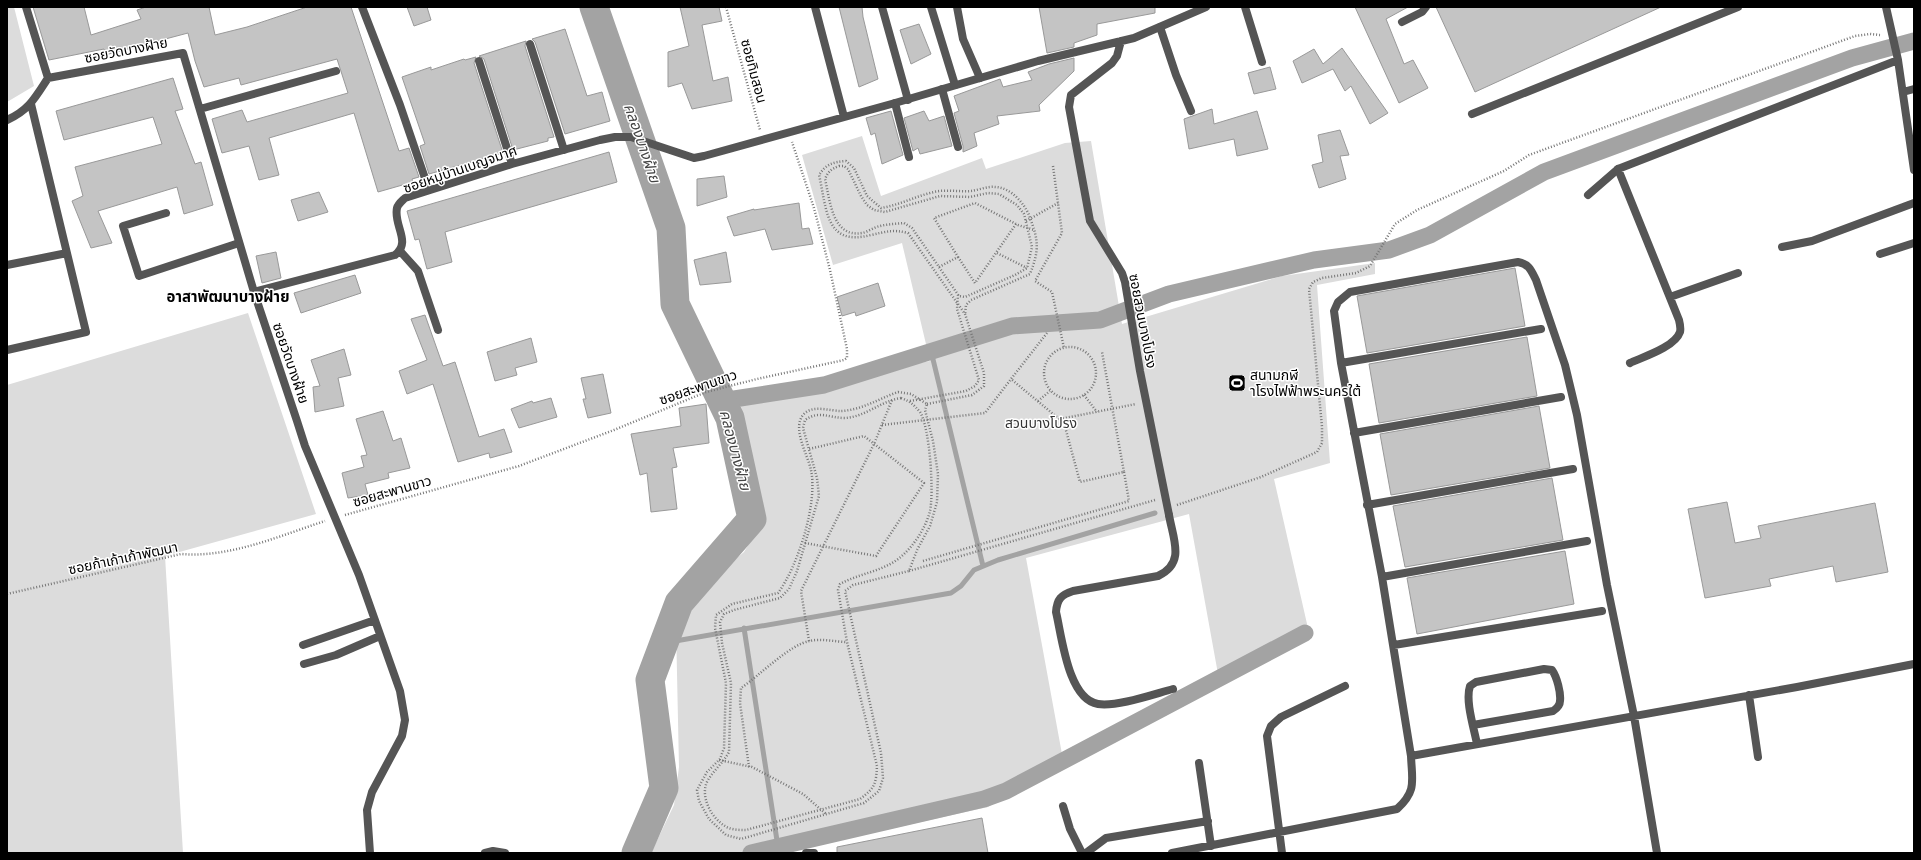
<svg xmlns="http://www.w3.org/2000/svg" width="1921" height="860" font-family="'Archivo Narrow','Noto Sans Thai',sans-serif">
<rect width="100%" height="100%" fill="#fff"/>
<path fill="#dcdcdc" d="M7 7H14L34 86 7 102Z
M862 136 881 196 982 158 986 169 1065 143 1091 141 1122 324 1282 276 1375 263V274L1317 285 1330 463 1274 479 1310 637 1220 685 1189 514 1026 558 1064 765 988 807 782 853H651L674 805 679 767 676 626 698 591 744 552 759 527 740 400 930 361 902 243 833 265 802 155Z
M248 313 316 514 165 556 183 853H7V385Z"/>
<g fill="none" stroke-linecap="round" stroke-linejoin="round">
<path stroke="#a3a3a3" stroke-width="5" d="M931 351 983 566
M744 628 778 847
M664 643 951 593 961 586 974 570 998 560 1155 513"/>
<path stroke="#a3a3a3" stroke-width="17" d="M721 401 824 385 1012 326 1100 320 1169 294 1314 260 1389 250 1430 235 1544 172 1852 58 1914 41
M751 853 984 799 1006 791 1305 633"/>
<path stroke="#a3a3a3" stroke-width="29" d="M594 7 671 228 675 304 730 418 752 519 679 603 650 680 664 788 636 853"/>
</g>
<path fill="#c4c4c4" stroke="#999" d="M33 7H84L91 35 141 19 137 10 146 7H209L215 35 247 27 307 7H351L399 151 409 148 419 177 412 179 413 182 378 192 354 113 269 138 279 175 259 180 249 146 222 153 212 119 242 110 247 122 348 93 337 59 241 85 239 78 204 87 195 61 188 33 105 55 104 49 49 60Z
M407 7H427L431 20 414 26Z
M680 7H719L722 21 702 25 713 81 728 77 732 101 692 109 682 83 668 87V52L689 46Z
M839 7H862L863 17 878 79 859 87Z
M1039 7H1155V13L1097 24V35L1074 43V47L1047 53Z
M1355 7H1408L1386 19 1404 64 1413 60 1428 88 1399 103Z
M1436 7H1661L1475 92Z
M919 24 931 54 911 64 900 30Z
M565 29 587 96 602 92 610 121 565 134 535 42 532 39Z
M526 41 525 46 554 137 548 138V141L513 150 484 59 479 56Z
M1342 48 1388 113 1370 124 1351 86 1345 91 1333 69 1302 83 1293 61 1314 49 1323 64Z
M476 57 474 63 503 153 429 174 420 146 425 144 402 77 431 67V70L464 59 465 60Z
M1074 58V71L1039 105 1040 111 997 116 999 124 974 133 977 146 963 152V146L954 113 959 111 954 96 1000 79 1003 87 1032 80 1028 72 1049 64Z
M1270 67 1276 89 1254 94 1248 73Z
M173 78 183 109 175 111 195 164 201 162 213 205 184 214 177 187 98 211 112 243 91 248 72 201 83 196 75 167 162 144 153 117 64 140 56 111Z
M1212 109 1214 124 1257 111 1268 149 1237 156 1234 139 1189 149 1184 119Z
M891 111 903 155 882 164 875 133 871 135 866 118Z
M924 111 929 121 944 116 952 146 920 154 918 148 913 151 904 118Z
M1340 130 1349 155 1340 156 1346 179 1319 188 1312 165 1323 162 1318 135Z
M609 152 617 182 445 232 452 262 427 269 419 239 415 240 407 211Z
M724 176 727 197 697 206V179Z
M319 192 328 212 298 221 291 200Z
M799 203 802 229 809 228 813 244 772 250 765 229 734 236 727 217 754 209V210Z
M276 252 281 278 262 283 256 256Z
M726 252 731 282 700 285 694 260Z
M1515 268 1525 326 1367 353 1357 296Z
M355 275 361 293 301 313 294 293Z
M878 283 885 306 856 316 855 312 842 316 837 297Z
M425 315 443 366 455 362 479 437 504 429 512 452 490 458 489 453 458 462 433 384 407 394 399 371 427 360 411 319Z
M1527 337 1537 396 1379 423 1369 364Z
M531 338 537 362 515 368 517 375 495 381 487 352Z
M344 349 351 375 338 378 344 406 315 412 313 387 320 386 311 360Z
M603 374 611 413 588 418 583 399H586L581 378Z
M551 398 557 417 519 428 511 409 532 401 533 403Z
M706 404 709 443 673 448 677 467 672 468 677 509 651 512 647 473 640 475 631 434 681 426 679 408Z
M1539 406 1550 468 1391 495 1380 434Z
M383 411 393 441 401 438 410 468 388 473 389 478 365 484 368 495 348 498 342 473 364 467 361 456 367 455 356 419Z
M1552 478 1563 540 1405 567 1393 506Z
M1727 502 1735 543 1761 538 1758 526 1875 503 1888 572 1836 582 1833 566 1769 579 1771 586 1705 598 1688 509Z
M1565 551 1574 604 1417 634 1407 578Z
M982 818 988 853H837V847Z"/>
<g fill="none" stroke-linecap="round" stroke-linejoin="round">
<path stroke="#777" stroke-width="2.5" stroke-dasharray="1 2" stroke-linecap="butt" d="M726 7 760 130
M839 166H844L848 169 861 196 867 205 874 210 885 212 940 196 970 197 988 193 999 194 1017 205 1024 214 1032 247 1027 268 1015 275 965 297 959 296 912 228 904 223C896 224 888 224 880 226 874 227 868 232 862 233 832 238 830 200 825 179 828 172 831 169 839 166Z
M1053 166 1062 233 1035 281 1052 292 1064 348
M1026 221 1058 203
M997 253 1027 268
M958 257 975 283 1016 224
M939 267 958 257 934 218 975 203 1018 225 1034 230
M1047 333 1011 379 1064 423 1080 482 1124 472 1102 352
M1044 373a26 26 0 1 1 52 0a26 26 0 1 1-52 0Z
M898 392 911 394 927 404 925 410 933 441 938 474 937 502 930 526 917 550 909 571 853 585 845 591 881 753 883 778 879 791 864 803 741 839 726 835 709 819 699 801 697 790 707 772 720 759 724 748 726 683 715 628 716 615 732 604 778 593C798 566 818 503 811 470 808 455 790 426 805 413 814 405 831 411 841 411 862 410 878 399 898 392Z
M1084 395 1097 412
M901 398C910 401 914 405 920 412 930 428 934 493 930 511 926 527 915 544 903 555 886 571 860 573 840 584L838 590 847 642 877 766C876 784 875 788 860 799L746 830C739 830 731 830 725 826 711 818 699 795 708 780 714 770 723 763 729 752L731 683 722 643 720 622 724 614 734 610 780 598 789 589 797 571 819 496 817 478 803 428 805 420C819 410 829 418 845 418 865 417 881 401 901 398Z
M910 401 966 391 975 386 979 380 957 309 958 295
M1038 401 1050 391
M927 404 972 395 984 386V373L965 314 908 233C893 229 885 232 871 235 825 247 827 209 819 175 826 164 833 162 846 161L854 168 867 196 881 208C900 205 916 196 934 192 946 189 959 192 971 191 979 190 988 186 995 187 1011 187 1026 205 1030 218 1039 241 1039 251 1030 274L971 300 966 305 965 314
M1060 419 1136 404
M882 425 985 413 1011 379
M1177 505 1261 477 1317 452 1322 443V427L1309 289 1313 282 1322 278 1356 273 1370 266 1395 224 1417 210 1504 171 1529 155 1855 36 1870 34 1880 35
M345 515 519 466 614 430 706 392 757 379 844 360 847 358V349L830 270 814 208 792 142
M805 543 876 556 924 483 864 436 809 449
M923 561 1129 501 1124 472
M909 571 1155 500
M7 594 181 554C230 558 279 536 325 521
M809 641 801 591 874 444 892 400
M719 760 752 767 803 794 826 814
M749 767 740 703 741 688C759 676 790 644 810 641 821 638 836 642 847 642"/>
<path stroke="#555" stroke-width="8" d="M882 7 908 100
M931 7 955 85
M957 7 963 39 980 78
M1245 7 1262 62
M1160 27 1176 75 1191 111
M942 89 958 147
M895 103 909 157
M1472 114 1738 7
M1588 195 1618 169
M166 213 123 226 139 276 239 243
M1880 254 1914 243
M1341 363 1541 329
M1354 433 1561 397
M1367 505 1573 469
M1169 515C1173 539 1186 563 1158 576L1073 591C1061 595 1057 599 1056 612 1062 637 1068 699 1098 704 1117 707 1154 694 1173 689
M1382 577 1587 541
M1394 645 1602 611
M1749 695 1758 757
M1473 725 1553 711C1556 709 1560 706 1560 701 1561 693 1557 677 1552 670L1544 669 1476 682 1470 686C1465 701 1474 728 1477 744
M1411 756 1382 577 1341 363 1334 311 1338 302 1350 292 1518 262C1529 264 1531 270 1536 280L1565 365 1577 415 1607 585 1634 716 1657 853
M1199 763 1211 846
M1063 806 1070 829 1082 853
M806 853H814
M1086 853 1106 838 1208 821
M1172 853 1397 809C1417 791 1412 781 1411 756L1797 687 1914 664
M1282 853 1267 736 1271 726 1281 717 1345 686"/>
<path stroke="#555" stroke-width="8" d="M26 7 48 78 183 53 254 292 297 421 305 446 359 575 400 691 405 720 402 736 372 792 367 810 370 853
M362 7 400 105 429 190
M815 7 844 117
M1886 7 1898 60 1914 170
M1402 22 1422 12 1426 7
M1121 41 1117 56 1112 63 1071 95 1069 107 1090 221 1122 273 1125 282 1140 371 1169 515
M530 44 564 150
M479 61 512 164
M1903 92 1914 89
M200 109 336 71
M7 120C29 110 35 98 48 78
M1782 247 1812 241 1914 203
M400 251 418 271 438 330
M7 265 67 253
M254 292 395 255C412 242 393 225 397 208 398 204 402 201 405 198L512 164 600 140 615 137H631L694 158 704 156 895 103 1038 61 1134 38 1206 7
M1670 297 1738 273
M7 350 86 332 31 104
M1630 363C1643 357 1675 347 1680 332 1681 328 1680 324 1679 320L1618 169 1898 60
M303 645 375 620
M304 664 336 655 380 636
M485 853 493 851 505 853"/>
</g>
<defs>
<symbol id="stadium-square" viewBox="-11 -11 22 22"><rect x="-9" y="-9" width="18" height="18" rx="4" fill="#000" stroke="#fff"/><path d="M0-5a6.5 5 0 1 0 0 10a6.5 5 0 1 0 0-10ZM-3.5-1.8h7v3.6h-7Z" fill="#fff"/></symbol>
</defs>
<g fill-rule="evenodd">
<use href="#stadium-square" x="1227" y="373" width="20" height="20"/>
</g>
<g text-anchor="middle" stroke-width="3" stroke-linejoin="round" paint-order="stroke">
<g font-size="14" fill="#000" stroke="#fff">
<text transform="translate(126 50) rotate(-11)" y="5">ซอยวัดบางฝ้าย</text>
<text transform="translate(754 71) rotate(75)" y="5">ซอยทิมสอน</text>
<text transform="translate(460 169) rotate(-19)" y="5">ซอยหมู่บ้านเบญจมาศ</text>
<text transform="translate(1143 321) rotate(79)" y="5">ซอยสวนบางโปรง</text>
<text transform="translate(291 363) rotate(71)" y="5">ซอยวัดบางฝ้าย</text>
<text transform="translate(698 387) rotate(-19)" y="5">ซอยสะพานขาว</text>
<text transform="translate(392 491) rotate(-16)" y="5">ซอยสะพานขาว</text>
<text transform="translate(123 558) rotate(-12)" y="5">ซอยก้าเก้าเก้าพัฒนา</text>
</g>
<g font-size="14" fill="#000" stroke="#fff" text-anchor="start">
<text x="1250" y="380">สนามกฬี<tspan x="1250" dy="16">าโรงไฟฟ้าพระนครใต้</tspan></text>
</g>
<g font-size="14" fill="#333" stroke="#fff">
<text x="1041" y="428">สวนบางโปรง</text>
</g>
<g font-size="15" font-style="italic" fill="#444" stroke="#fff">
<text transform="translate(642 143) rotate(71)" y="5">คลองบางฝ้าย</text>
<text transform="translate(735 450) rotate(75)" y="5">คลองบางฝ้าย</text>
</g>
<g font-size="15" font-weight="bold" fill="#000" stroke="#fff">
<text x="228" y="302">อาสาพัฒนาบางฝ้าย</text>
</g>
</g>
<rect width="1921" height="860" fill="none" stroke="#000000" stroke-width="16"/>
</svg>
